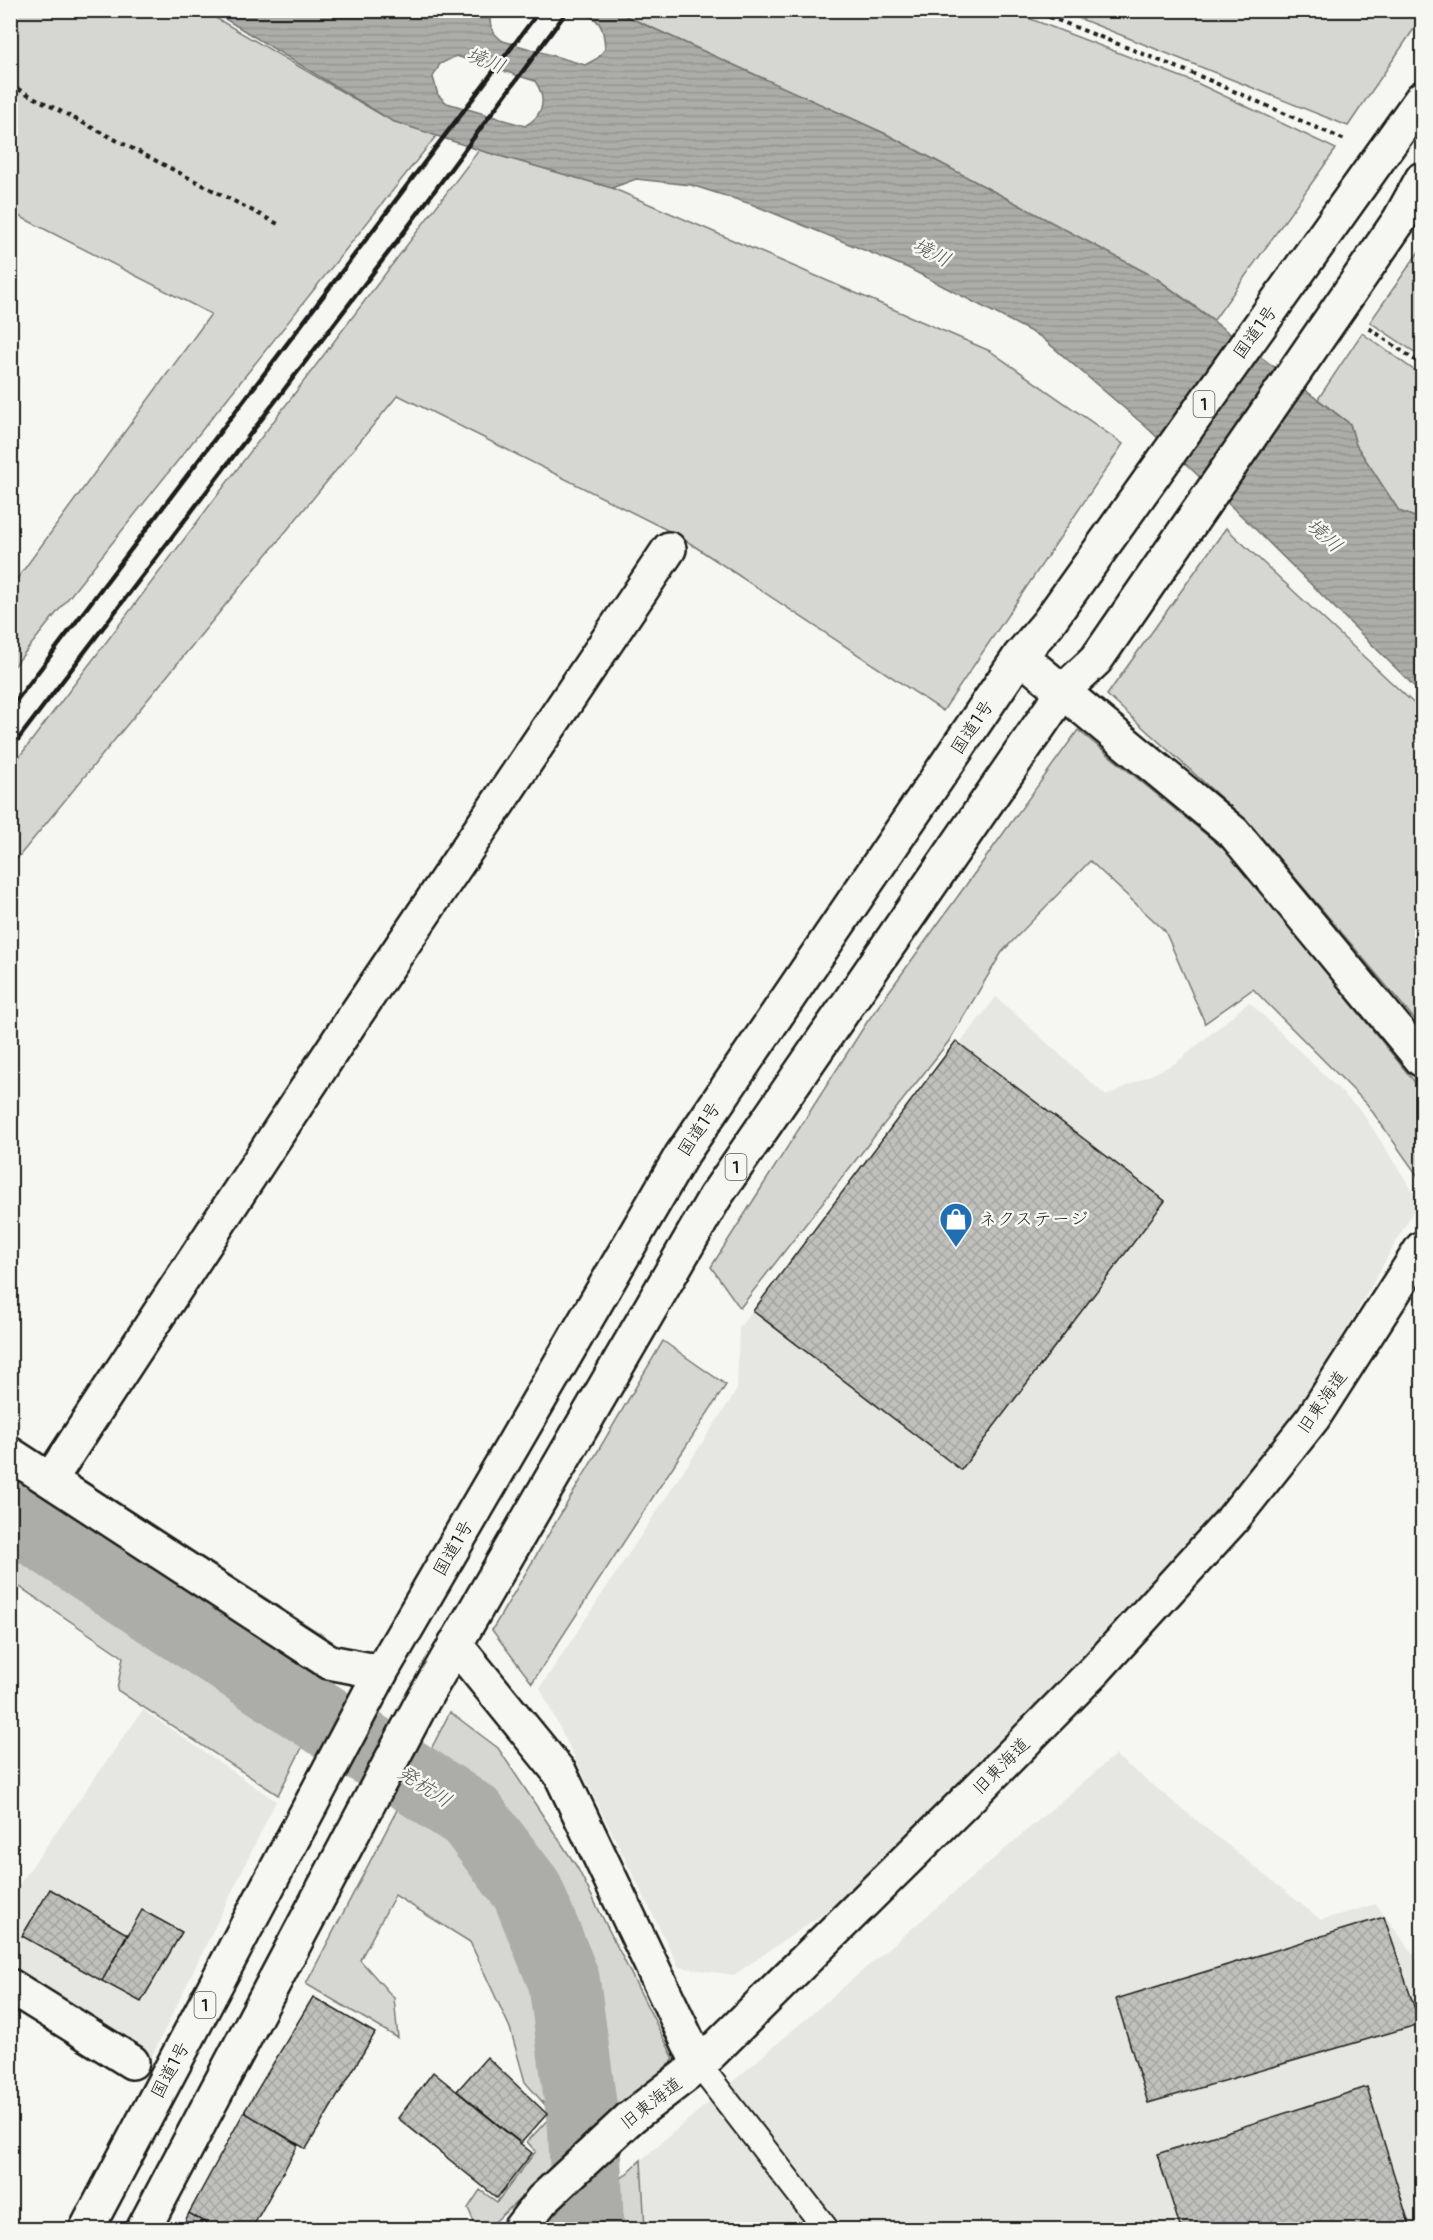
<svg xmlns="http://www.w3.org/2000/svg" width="1433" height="2240" font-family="Pangolin,'Klee One',sans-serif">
<defs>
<pattern id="water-rules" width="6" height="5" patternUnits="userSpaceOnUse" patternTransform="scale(1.5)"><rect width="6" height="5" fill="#acaca9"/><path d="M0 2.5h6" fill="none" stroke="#939391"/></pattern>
<pattern id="building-cross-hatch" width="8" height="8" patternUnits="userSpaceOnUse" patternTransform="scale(1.5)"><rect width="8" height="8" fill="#c0c0bd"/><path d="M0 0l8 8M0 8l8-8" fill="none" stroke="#a4a4a2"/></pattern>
</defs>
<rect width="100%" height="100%" fill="#f6f6f2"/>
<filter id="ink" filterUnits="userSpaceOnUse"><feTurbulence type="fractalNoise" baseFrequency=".0167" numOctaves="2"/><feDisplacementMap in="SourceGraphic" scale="12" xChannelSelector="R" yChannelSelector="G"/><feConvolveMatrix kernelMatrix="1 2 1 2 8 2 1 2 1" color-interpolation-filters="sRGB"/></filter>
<g filter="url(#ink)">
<path fill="#e6e6e2" d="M996 997 1106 1096 1176 1063 1249 1002 1362 1112 1419 1201 1314 1388 1164 1574 840 1902 734 1975 679 1967 540 1688 737 1390 739 1328Z
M143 1710 276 1801 151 2058 11 1964V1896Z
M1115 1755 1321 1920 1376 1904 1422 1966V2229H645L641 2160Z"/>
<path fill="#d6d6d2" stroke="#797977" stroke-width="1.5" d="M1422 10V17L1348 126 1061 11Z
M11 11H204L392 121 437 135 11 670V587L211 314 11 212Z
M615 11H1010L1197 83 1336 149 1214 320 1156 278 886 134Z
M479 150 612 188 990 351 1123 444 943 711 679 536 398 395 11 866 10 769Z
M1422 247V357L1370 322Z
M1362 333 1422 376V520L1399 511 1356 445 1350 424 1318 399Z
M1226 528 1422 711V1028L1250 824 1107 695Z
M1078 730 1231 855 1422 1091V1182L1367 1104 1253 989 1205 1023 1165 931 1090 861 1002 952 949 1041 740 1308 711 1267 867 1022Z
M663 1341 726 1385 532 1683 492 1630Z
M10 1436 82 1479 353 1655 323 1696 11 1486Z
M11 1535 309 1734 278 1795 117 1690 123 1657 11 1581Z
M450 1712 498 1748 577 1867 674 2059 607 2123 580 1968 539 1878 484 1805 427 1757Z
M409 1787 453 1822 515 1893 549 1984 566 2112 568 2155 487 2229H477L468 2208 480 2190 497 2202 536 2151 527 2142 553 2114 525 2082 510 2028 470 1942 395 1895 360 1960 394 1998 398 2038 306 1984Z
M641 2160 645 2229H611L608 2191Z"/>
<path fill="url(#water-rules)" stroke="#727271" stroke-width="1.5" fill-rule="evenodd" d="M212 11H490C489 25 491 33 503 41L585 65 598 58 605 49C604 26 600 18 578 11H615L886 134 1156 278 1350 424 1356 445 1399 511 1422 520V694L1249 523 1144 425 1041 337 908 268 751 204 691 185 636 179 612 188 479 150 392 121ZM456 56 535 81C547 99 544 115 525 126L447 103 438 95 433 77 440 64Z"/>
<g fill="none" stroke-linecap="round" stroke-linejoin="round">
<path stroke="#acaca9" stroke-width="72" d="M10 1513 471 1816 527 1890 564 1981 584 2129 588 2230"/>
</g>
<path fill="url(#building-cross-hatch)" stroke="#1c1c1c" stroke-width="1.5" d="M956 1041 1165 1201 961 1470 753 1311Z
M50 1889 127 1934 102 1981 22 1936Z
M142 1910 182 1932 141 2002 102 1981Z
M1384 1917 1420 2024 1148 2103 1116 1999Z
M313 1997 375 2033 306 2149 244 2112Z
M487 2057 547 2114 521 2143 457 2091Z
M433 2072 532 2153 497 2198 398 2118Z
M1367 2087 1411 2230H1181L1157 2154Z
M244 2112 298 2145 251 2230H217L189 2213Z
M189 2213 217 2230H181Z"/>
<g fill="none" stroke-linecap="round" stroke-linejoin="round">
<defs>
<path id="service" d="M699 2065 827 2230"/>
<path id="minor" d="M1020 656 1234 833 1422 1060
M10 1454 329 1662 381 1672
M50 1480 352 1020 669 549
M455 1644 560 1773 699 2065
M10 1986 132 2062
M519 2230 542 2200 630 2118"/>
<path id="tertiary" d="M630 2118 699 2065 981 1786 1097 1668 1232 1520 1313 1418 1422 1248"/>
<path id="trunk" d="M86 2230 381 1672 681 1156 1020 656 1048 623 1422 98
M143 2230 421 1704 715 1197 1064 690 1096 660 1400 219 1422 179"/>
</defs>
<use href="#service" stroke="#1c1c1c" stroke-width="28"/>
<use href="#minor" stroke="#1c1c1c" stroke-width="38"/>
<use href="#tertiary" stroke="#1c1c1c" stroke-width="38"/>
<use href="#trunk" stroke="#1c1c1c" stroke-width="38"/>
<path stroke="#1c1c1c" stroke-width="4" stroke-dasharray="4.5 4.5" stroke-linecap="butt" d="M1032 10 1204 78 1347 141
M10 85 278 224
M1369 328 1422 365"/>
<use href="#service" stroke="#f6f6f2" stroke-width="24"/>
<use href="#minor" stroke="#f6f6f2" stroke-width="33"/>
<use href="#tertiary" stroke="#f6f6f2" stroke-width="33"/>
<use href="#trunk" stroke="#f6f6f2" stroke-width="33"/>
<path stroke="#1c1c1c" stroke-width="4.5" d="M10 709 540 10
M10 750 407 228 568 10"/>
</g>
</g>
<defs>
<symbol id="shop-pin" viewBox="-11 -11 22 30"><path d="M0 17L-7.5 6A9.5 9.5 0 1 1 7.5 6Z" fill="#1f6fb2" stroke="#f6f6f2"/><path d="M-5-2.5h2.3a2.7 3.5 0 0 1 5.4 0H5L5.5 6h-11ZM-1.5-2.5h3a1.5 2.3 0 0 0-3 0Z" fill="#fff"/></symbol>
</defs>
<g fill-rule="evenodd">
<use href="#shop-pin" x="937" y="1200" width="38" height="52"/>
</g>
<g text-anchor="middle" stroke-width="5" stroke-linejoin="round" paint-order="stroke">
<g fill="#f6f6f2" stroke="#5d5d5c" stroke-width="1.5">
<rect x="1193.5" y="391" width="21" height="26" rx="4.5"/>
<rect x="725.5" y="1154" width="21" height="26" rx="4.5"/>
<rect x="194.5" y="1992" width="21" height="26" rx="4.5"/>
</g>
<g font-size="16" font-weight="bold" fill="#1c1c1c">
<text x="1204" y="410">1</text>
<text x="736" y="1173">1</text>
<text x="205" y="2011">1</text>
</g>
<g font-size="18" fill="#1c1c1c" stroke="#f6f6f2">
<text transform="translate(1255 332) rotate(-54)" y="6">国道1号</text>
<text transform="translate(972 727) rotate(-56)" y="6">国道1号</text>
<text transform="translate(699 1129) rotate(-56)" y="6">国道1号</text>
<text transform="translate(1322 1402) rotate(-55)" y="6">旧東海道</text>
<text transform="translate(453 1548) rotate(-60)" y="6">国道1号</text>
<text transform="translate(1001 1766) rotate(-45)" y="6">旧東海道</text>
<text transform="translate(170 2070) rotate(-62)" y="6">国道1号</text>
<text transform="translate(651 2103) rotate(-38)" y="6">旧東海道</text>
</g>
<g font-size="18" fill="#1c1c1c" stroke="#f6f6f2" text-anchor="start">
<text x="979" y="1225">ネクステージ</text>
</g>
<g font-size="20" font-style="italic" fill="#565654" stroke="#f6f6f2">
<text transform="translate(486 60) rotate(22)" y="7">境川</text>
<text transform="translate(932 252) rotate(27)" y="7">境川</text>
<text transform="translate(1325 535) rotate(43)" y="7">境川</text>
<text transform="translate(425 1786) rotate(33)" y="7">発杭川</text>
</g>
</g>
<rect width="1433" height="2240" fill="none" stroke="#f6f6f2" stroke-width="36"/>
<rect x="18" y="18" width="1397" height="2204" fill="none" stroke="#1c1c1c" stroke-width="2" filter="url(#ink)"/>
</svg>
